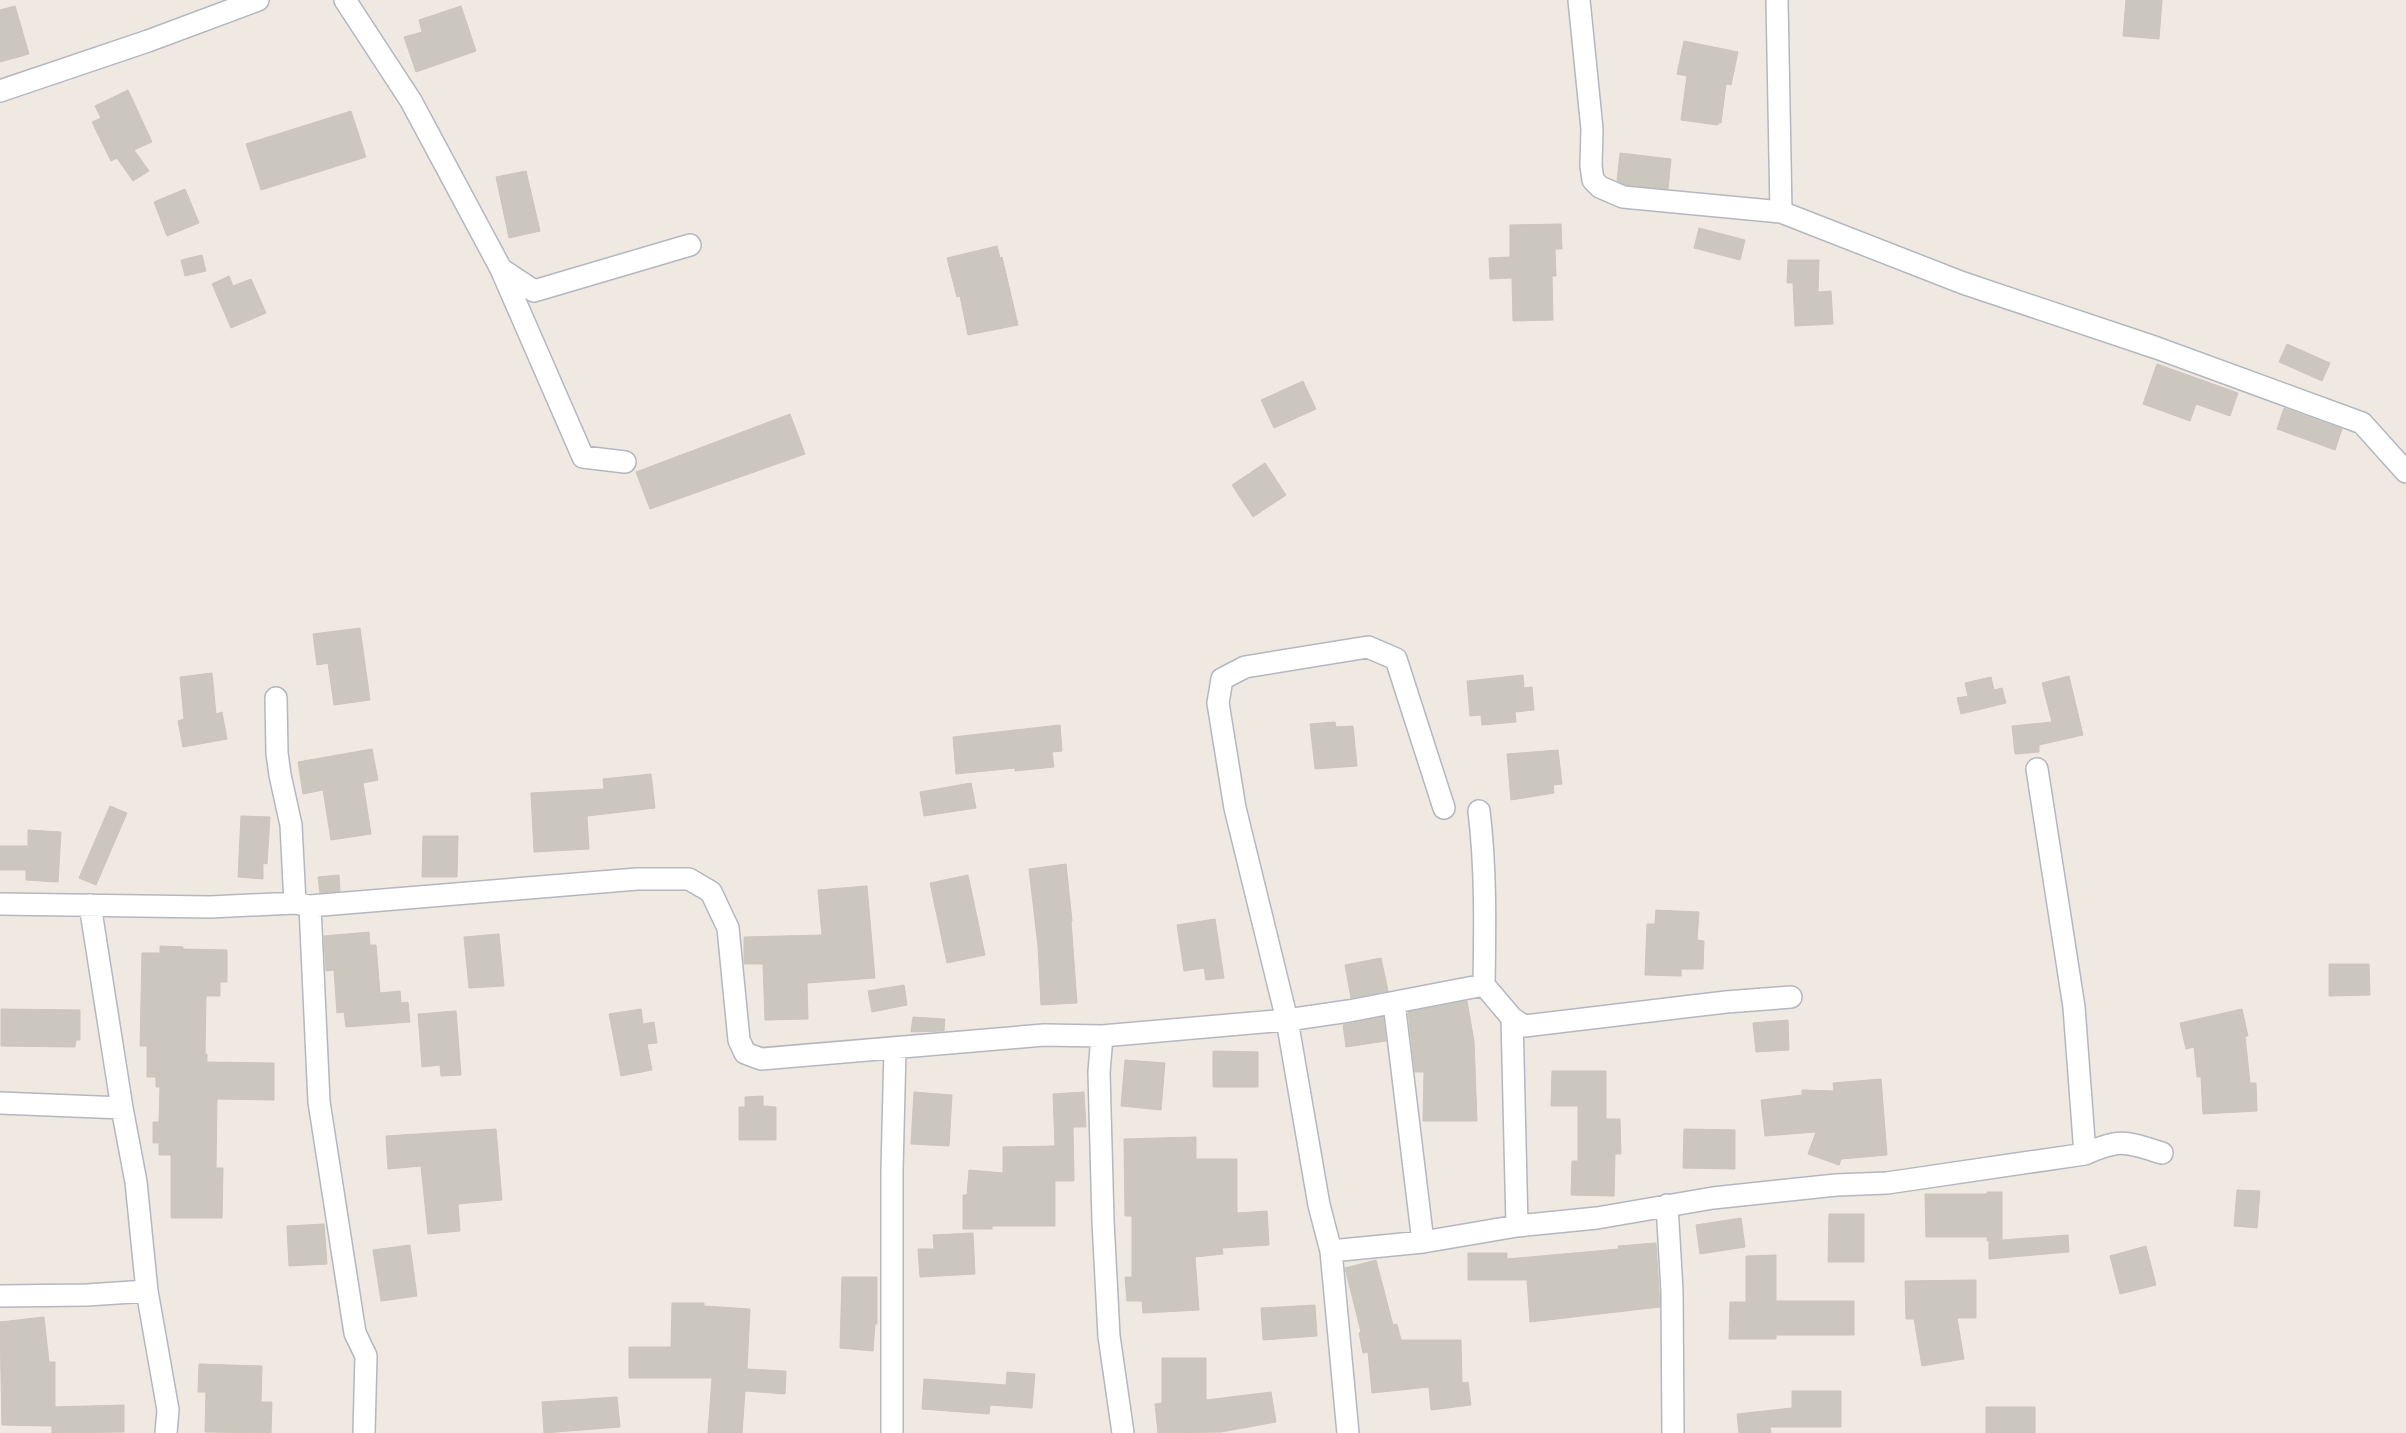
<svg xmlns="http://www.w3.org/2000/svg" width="2406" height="1433" font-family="Karla,sans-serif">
<rect width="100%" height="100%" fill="#efe9e1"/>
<path fill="#cbc7bf" stroke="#cbc5ba" d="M2126 0H2162L2159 39 2123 36Z
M15 6 29 54 0 62V10Z
M461 6 476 51 416 72 404 37 422 32 419 20Z
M1684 41 1738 52 1731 85 1726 84 1721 123H1718V125L1681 120 1687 76 1677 74Z
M128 90 152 142 134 150 149 171 133 181 117 158 111 161 92 122 101 118 95 106Z
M351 111 366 157 261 190 246 144Z
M1620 153 1671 159 1668 189 1626 185 1617 181Z
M526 171 540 231 509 238 496 177Z
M185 189 199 223 167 236 154 202Z
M1561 224 1562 249H1555L1556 276H1552L1553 320 1513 321 1512 278 1490 279 1489 258 1510 257V225Z
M1699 228 1745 240 1740 260 1694 248Z
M997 246 1000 258 1002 257 1018 325 968 335 960 296 957 297 947 258Z
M202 255 206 271 185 276 181 260Z
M1788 260H1819L1818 292 1831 291 1833 324 1795 326 1793 283H1787Z
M229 276 233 286 251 279 266 313 231 328 212 284Z
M2287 344 2330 363 2322 381 2279 362Z
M2157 364 2238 393 2230 416 2196 404 2190 421 2143 404Z
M1303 381 1316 409 1274 428 1261 400Z
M2284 408 2342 429 2335 450 2277 429Z
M790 414 805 454 650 509 636 472Z
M1265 463 1286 495 1253 517 1232 485Z
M360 628 370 700 334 705 328 663 317 665 313 634Z
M212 673 216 714 222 712 227 739 183 747 178 721 184 719 180 677Z
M1523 675 1524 688 1532 687 1534 710 1515 712 1516 722 1482 725 1481 715 1470 716 1467 681Z
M2069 676 2083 735 2039 745V752L2015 754 2012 726 2052 722 2042 683Z
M1991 677 1994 690 2002 688 2006 703 1961 714 1957 698 1968 696 1965 683Z
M1335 722 1336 727 1353 726 1357 766 1315 769 1310 724Z
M1060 725 1062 751 1052 752 1054 767 1015 771V768L956 774 953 737Z
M372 749 378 780 363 783 371 834 331 840 323 790 303 794 298 762Z
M1558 750 1562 784 1553 785 1554 793 1511 800 1507 754Z
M651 774 655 808 587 816 589 849 534 852 531 793 604 789 603 779Z
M971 783 976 808 924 816 920 792Z
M110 806 127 813 96 885 79 878Z
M241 816 270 817 267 864 263 863V879L238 877Z
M28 830 61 832 58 882 26 880V870H0V846H28Z
M423 836H458L457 877H422Z
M1066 864 1072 921H1071L1077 1003 1041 1005 1038 946 1029 869Z
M339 875 340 891 320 893 318 877Z
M968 875 985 955 947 963 930 883Z
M867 886 875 978 807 983 808 1019 765 1020 763 964H744V937L822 935 818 890Z
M1656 910 1699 912 1697 940 1704 941 1703 969H1681V976L1645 975 1647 924H1655Z
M1215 919 1224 978 1206 980 1204 968 1184 971 1177 925Z
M369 932 370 945H376L380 993 400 991 401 1003 408 1002 410 1022 346 1027 344 1012 337 1013 334 970 326 971 324 936Z
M499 934 504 986 469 988 464 937Z
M160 946 183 947V949L227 950V982H220V996H206L205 1054H207V1062L274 1063V1100L217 1099 216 1168H223L222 1218H171V1155H159V1143H153V1122H159L160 1087H156V1077H147V1046H140L142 953H160Z
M1381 958 1388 991 1351 998 1345 965Z
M2329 964H2369L2370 995 2329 996Z
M904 985 907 1005 872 1012 868 991Z
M1467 1001 1474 1041 1477 1121H1423L1424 1072H1415L1408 1012Z
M1 1009 80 1010V1040H76L75 1047 1 1046Z
M641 1009 643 1024 654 1022 657 1043 647 1044 652 1070 621 1076 609 1014Z
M2242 1009 2248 1036H2245L2250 1083H2256L2257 1111 2203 1114 2201 1077H2197L2194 1047 2186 1049 2180 1023Z
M456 1011 461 1075 441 1076 440 1065 422 1067 418 1014Z
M913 1017 945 1019 944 1031 911 1032Z
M1383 1017 1386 1041 1346 1047 1343 1025Z
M1788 1020 1789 1050 1756 1052 1753 1023Z
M1213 1051 1258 1052V1087H1213Z
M1125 1060 1165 1063 1161 1110 1121 1106Z
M1552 1071H1606V1119H1620L1621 1154H1615L1614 1196 1571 1195 1572 1161H1578V1106H1551Z
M1881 1079 1887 1155 1841 1159 1839 1165 1808 1154 1816 1132 1765 1136 1761 1100 1802 1095V1090L1834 1091 1833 1083Z
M914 1092 952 1095 949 1146 911 1144Z
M1084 1092 1086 1127H1073L1074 1181H1055V1226H992V1229H963V1195H967L969 1170 1003 1173V1147L1055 1146 1053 1094Z
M763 1096V1106L776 1107V1140H739V1107H745V1097Z
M496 1129 502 1200 458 1204 460 1231 428 1234 421 1166 388 1169 386 1136Z
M1684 1129 1735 1130V1169L1683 1168Z
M1196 1137V1159H1237V1213L1267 1211 1269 1245 1222 1248 1223 1254 1195 1257 1199 1310 1143 1313 1142 1301H1127L1125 1277H1132V1216H1125L1124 1139Z
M2237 1190 2260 1191 2257 1228 2234 1226Z
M1987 1192H2002V1240L2068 1235 2069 1252 1989 1259V1241H1994H1987V1237H1926L1925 1194H1987Z
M1829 1214H1864V1262H1828Z
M1741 1218 1745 1247 1700 1254 1696 1225Z
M324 1224 327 1264 289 1266 287 1226Z
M973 1233 975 1274 920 1277 918 1249H934L933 1235Z
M1656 1243 1660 1307 1530 1322 1527 1280H1468V1253H1507V1259L1619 1249 1618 1246Z
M410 1245 417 1296 381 1301 373 1250Z
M2146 1246 2156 1285 2120 1294 2110 1256Z
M1776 1255V1301H1854V1335H1776V1339H1729L1730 1302H1746V1256Z
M1376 1260 1393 1325 1397 1324 1401 1340H1461L1462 1383 1468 1382 1471 1405 1431 1410 1429 1387 1372 1393 1368 1352 1363 1353 1359 1333 1361 1332 1345 1268Z
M842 1277H877V1324H875L873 1351 840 1348Z
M1976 1280V1318H1957L1964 1359 1922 1366 1914 1319H1906L1905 1281Z
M672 1303H704V1306L750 1309 747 1369 786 1371 785 1394 745 1391 742 1433H708L712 1378H629V1347H671Z
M1315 1305 1317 1336 1263 1340 1261 1308Z
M44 1317 49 1362H55V1407L124 1405V1432L52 1433V1426L2 1425 0 1322Z
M1162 1358H1206V1400L1271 1392 1276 1422 1221 1432 1158 1433 1155 1404 1162 1403Z
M199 1364 262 1366 261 1402H272L271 1433 205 1432 206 1392H198Z
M1007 1372 1035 1374 1032 1408 990 1405 989 1414 922 1409 924 1379 1006 1385Z
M1792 1391H1841V1427H1770L1771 1433H1739L1737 1414 1792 1408Z
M617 1397 620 1427 544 1433 542 1402Z
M1986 1407H2035V1433H1986Z"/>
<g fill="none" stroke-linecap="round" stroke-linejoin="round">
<defs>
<path id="minor" d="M345 0 411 101 501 269 534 291 690 245
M1579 0 1592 129 1591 166 1593 180 1600 187 1623 197 1781 212 1963 283 2157 348 2362 423 2406 472
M1777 0 1781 212
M0 91 148 41 258 0
M501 269 583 457 625 462
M276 698 277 753 280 775 291 825 295 903
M2037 769 2074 1007 2085 1154
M0 904 210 907 295 903 310 906 637 879H689L711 892 728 928 739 1040 745 1053 761 1059 1044 1035 1102 1036 1287 1020 1349 1011 1484 985C1485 927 1486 869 1479 811
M90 905 122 1108 136 1182 147 1291 168 1410 166 1433
M310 906 319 1102 355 1333 366 1356 364 1433
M1484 985 1512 1018 1524 1026 1726 1002 1791 997
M1394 1003 1423 1242
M1512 1018 1517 1226
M1102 1036 1099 1072 1103 1221 1109 1336 1123 1433
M0 1103 122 1108
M1667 1205 1672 1291 1673 1433
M1331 1251 1423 1242 1517 1226 1597 1218 1713 1198 1836 1185 1887 1183 2085 1154C2121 1138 2126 1142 2162 1153
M0 1296 87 1295 147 1291
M892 1433V1171L895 1049
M1348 1433 1331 1251 1319 1205 1287 1020 1235 808 1218 703 1222 679 1245 667 1368 647 1396 659 1444 808"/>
</defs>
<use href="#minor" stroke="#b4b7c1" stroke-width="24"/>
<use href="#minor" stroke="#fff" stroke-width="21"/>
</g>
</svg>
